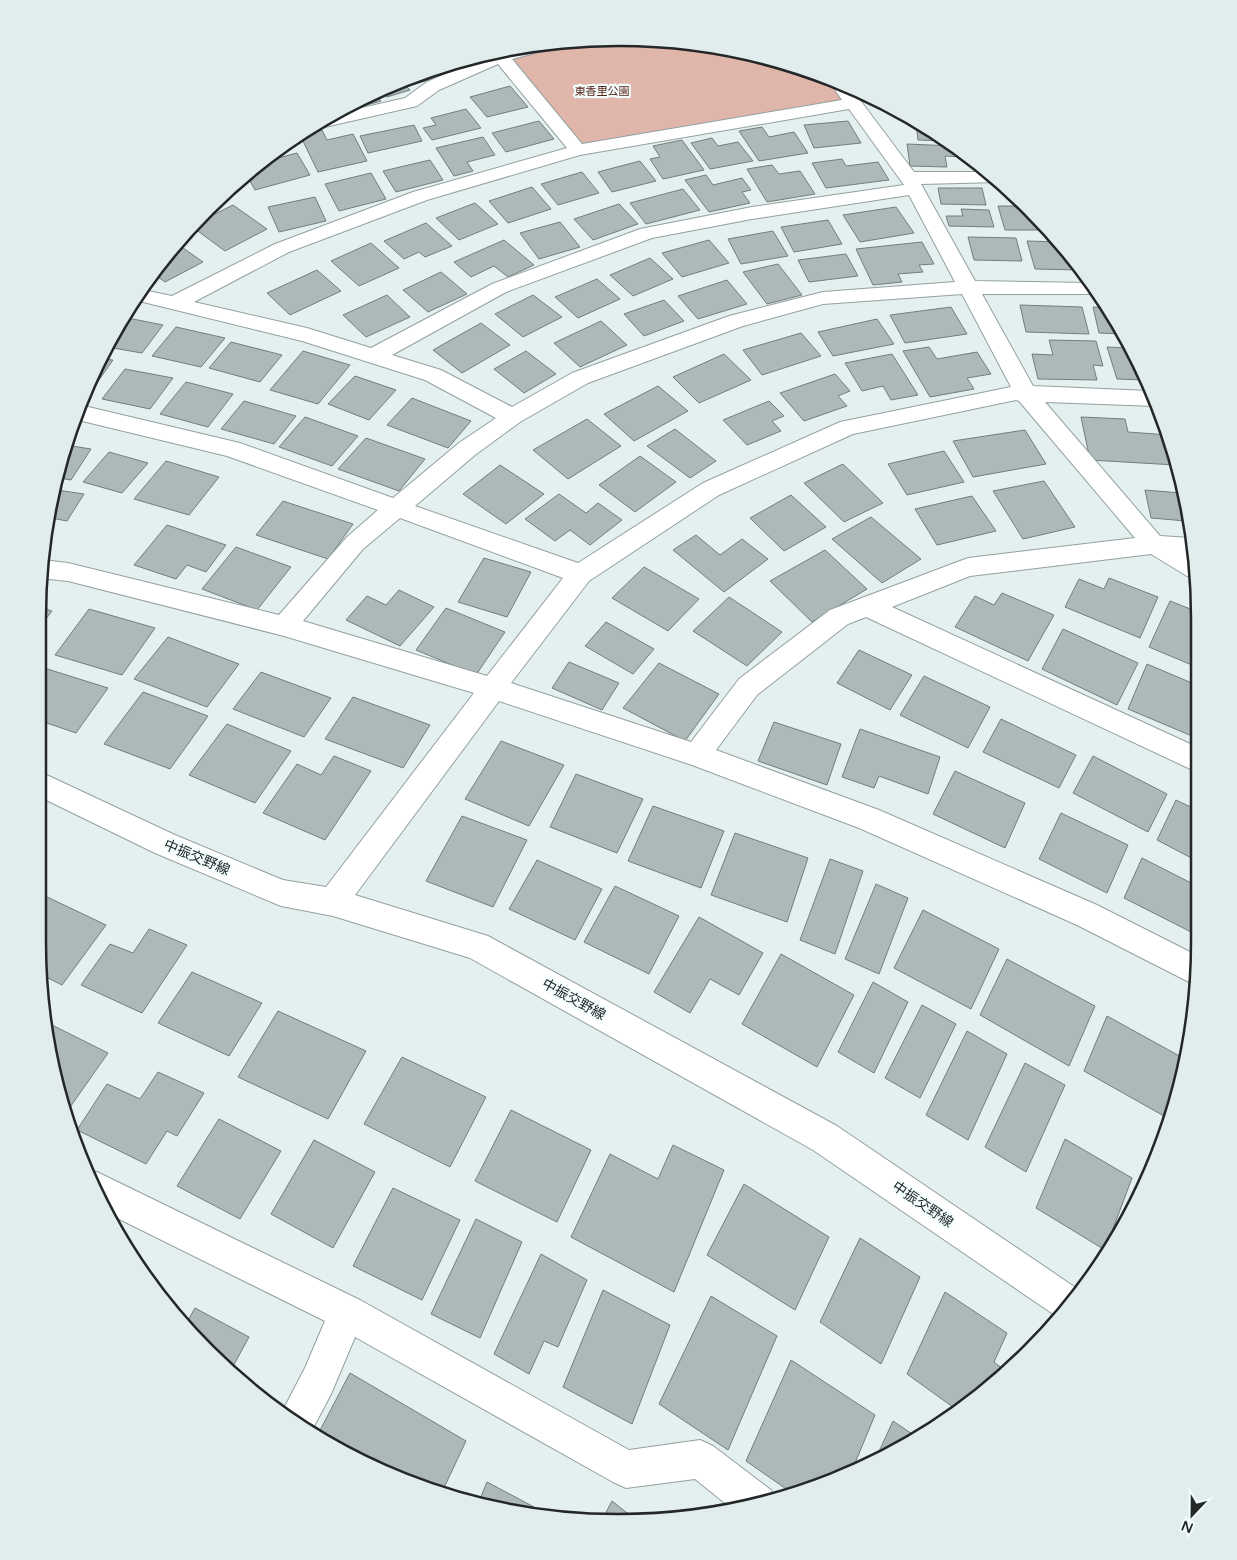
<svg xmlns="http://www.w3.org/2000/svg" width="1237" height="1560" font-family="'Varela Round','Noto Sans JP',sans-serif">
<rect width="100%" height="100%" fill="#e4f0f0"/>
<path fill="#e0b5aa" d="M657 39 769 57 838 84 852 103 578 150 501 57 560 42Z"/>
<path fill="#adb9b9" stroke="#727d7d" d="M470 59 471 61 442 69 439 67Z
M432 68H435L443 76 411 85 406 80Z
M402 82 410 90 387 97 382 91Z
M510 86 528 107 487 117 470 97Z
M375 94 381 101 356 108 353 104Z
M466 109 481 128 432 140 423 128 436 125 431 118Z
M539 121 554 139 506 152 492 133Z
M848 121 861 143 814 148 804 125Z
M916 123 945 141 918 140Z
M414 125 422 141 368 153 360 136Z
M762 127 769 137 794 132 808 153 759 161 739 131Z
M322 130 327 140 353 134 367 161 318 172 300 135Z
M483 137 495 155 467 162 473 171 454 176 436 148Z
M712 138 718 146 738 142 753 161 710 169 691 143Z
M682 140 704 170 663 179 650 159 660 157 653 146Z
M907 144 953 146 964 153 965 157 945 156 947 167 910 166Z
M297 153 310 175 255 190 246 174 263 162Z
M842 159 846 166 878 162 889 180 826 188 812 163Z
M430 160 443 180 396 192 383 171Z
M640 161 656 181 612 192 598 172Z
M772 165 779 174 800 171 815 194 767 202 747 169Z
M582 172 599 193 558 205 541 184Z
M371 173 386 199 339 211 325 184Z
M706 175 713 185 742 178 751 190 742 192 750 203 709 212 685 180Z
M532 187 551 209 508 223 489 201Z
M938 188H982L986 205 941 204Z
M683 189 700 210 646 224 630 203Z
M315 197 326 221 279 232 268 207Z
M475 203 498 224 459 240 436 218Z
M619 204 638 224 593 240 574 219Z
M233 205 267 229 225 251 191 226Z
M998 206H1024L1050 230H1005Z
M896 207 914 233 860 242 843 215Z
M961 209 989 210 994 227 949 226 946 216H963Z
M828 220 842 244 794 252 781 227Z
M560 222 580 247 539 259 520 233Z
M426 223 452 246 425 257 419 252 404 259 384 241Z
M773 231 788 256 741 264 728 239Z
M968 237 1016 238 1022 261 974 260Z
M504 240 534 265 508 277 494 266 471 277 454 262Z
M709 240 729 263 682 277 662 253Z
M1027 241 1060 242 1080 270 1035 269Z
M922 242 934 264 919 265 923 272 898 274 902 282 873 285 856 249Z
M176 243 203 262 165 282 154 274Z
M371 243 399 268 359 286 331 261Z
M846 254 858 276 809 282 798 260Z
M650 258 673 279 633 296 610 275Z
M778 264 802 295 767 304 743 272Z
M317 270 341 291 290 315 267 293Z
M441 272 467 294 428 312 403 290Z
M597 279 620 299 578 318 555 297Z
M727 280 747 304 698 319 678 296Z
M387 295 410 317 366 337 343 315Z
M533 295 562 317 523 337 495 314Z
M664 300 684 321 644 336 624 314Z
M1020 305 1082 307 1089 334 1026 332Z
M951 307 967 334 905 343 890 315Z
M1093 307 1107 308 1124 334 1099 333Z
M123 317 163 325 142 353 107 347 115 328Z
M877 319 894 344 833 356 818 332Z
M601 321 627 345 580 367 554 343Z
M481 323 510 345 462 373 433 350Z
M176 327 225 338 201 367 152 356Z
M801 333 821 356 762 375 743 350Z
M1049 340 1096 341 1103 366 1093 365 1097 380 1038 379 1032 354 1053 355Z
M231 342 282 355 260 382 209 368Z
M929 347 937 359 977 352 991 374 967 378 974 389 930 397 903 351Z
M1107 347 1131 348 1145 380 1117 379Z
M303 351 350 365 318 404 270 390Z
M526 351 556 374 524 393 494 369Z
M724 354 751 380 699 403 673 377Z
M892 354 918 395 891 400 883 386 862 391 845 363Z
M101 359 113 360 94 387 89 386Z
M125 369 173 378 150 409 102 399Z
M835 374 850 391 838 396 847 406 804 421 780 393Z
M355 376 396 390 369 420 328 404Z
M186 382 233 394 208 427 160 414Z
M658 386 688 411 634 441 604 414Z
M412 398 471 421 448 448 387 425Z
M244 401 296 416 274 444 221 429Z
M769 401 784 416 772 421 781 431 747 445 723 420Z
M305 417 358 436 332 466 279 447Z
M1081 417 1125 419 1128 432 1169 435 1175 465 1090 460Z
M587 419 621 446 568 479 533 450Z
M675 429 716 461 690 478 647 446Z
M1025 430 1046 464 973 477 953 441Z
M366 438 425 459 399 491 338 469Z
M66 445 91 449 71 480 59 478Z
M944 451 964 482 907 495 888 464Z
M109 452 148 463 122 493 83 482Z
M640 456 676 482 635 512 599 485Z
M166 461 219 477 189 515 134 499Z
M843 464 883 503 844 522 804 483Z
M500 465 544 494 506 524 463 494Z
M1044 481 1075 527 1023 539 993 491Z
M57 490 84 494 67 521 51 518Z
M1145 490 1181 493 1186 521 1151 518Z
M559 494 586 513 598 503 622 520 590 545 570 530 555 541 525 519Z
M791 495 826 527 784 551 750 518Z
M972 496 996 531 937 545 915 509Z
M283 501 353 524 328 559 256 535Z
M871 517 921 559 882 583 832 539Z
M167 525 226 545 206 572 187 565 176 579 134 565Z
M696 535 720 555 742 539 768 559 724 592 673 550Z
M236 547 291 567 257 610 202 589Z
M825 550 867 589 812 622 770 581Z
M484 558 531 572 507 617 458 602Z
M644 567 699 599 668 631 612 598Z
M1109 578 1158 597 1140 638 1065 607 1079 579 1104 589Z
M399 590 434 607 400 646 346 620 367 596 386 605Z
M1002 593 1054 615 1028 661 955 627 975 596 994 605Z
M729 597 782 632 747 666 693 631Z
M1170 601 1198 612 1199 668 1149 647Z
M39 607 52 611 39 628Z
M446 608 505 632 476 675 416 650Z
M89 609 155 628 122 675 55 655Z
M606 622 654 649 633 674 585 646Z
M1063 629 1138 663 1117 705 1042 669Z
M168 637 239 664 207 707 134 679Z
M859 650 912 675 890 710 837 683Z
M569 662 619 683 602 710 552 688Z
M659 663 719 694 685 741 623 708Z
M1147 664 1199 686V739L1128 709Z
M41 667 108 688 76 733 38 720V670Z
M261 672 331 698 304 737 233 709Z
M924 676 990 707 968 748 900 715Z
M143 692 208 716 170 769 104 744Z
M353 697 430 725 403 768 325 739Z
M1001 719 1076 755 1059 788 983 752Z
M774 722 841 744 827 785 758 761Z
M227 724 291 751 255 803 189 775Z
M860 729 940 757 928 794 879 776 874 788 842 777Z
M501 741 564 765 529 826 465 799Z
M334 756 371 771 325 840 263 813 297 764 321 775Z
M1093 756 1167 794 1148 832 1073 793Z
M955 771 1025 803 1005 848 933 814Z
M576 774 643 799 617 853 550 827Z
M1176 800 1199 811V862L1157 840Z
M653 806 724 831 701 888 628 861Z
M1061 813 1128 845 1107 893 1039 859Z
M462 816 527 840 493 907 426 881Z
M735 833 808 858 787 922 711 895Z
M1142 858 1199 887V936L1124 898Z
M830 859 863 871 835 954 800 940Z
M537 860 602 889 575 940 509 909Z
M876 884 908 898 879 974 845 959Z
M615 886 679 916 649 974 584 942Z
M43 895 106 925 62 985 42 975 38 942V902Z
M923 910 999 949 971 1009 894 968Z
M699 917 763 953 739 995 710 979 690 1013 654 992Z
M149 929 187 945 142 1013 81 985 110 944 133 953Z
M781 954 854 995 817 1067 742 1024Z
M1007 959 1095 1006 1069 1066 980 1015Z
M192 972 262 1003 229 1056 158 1023Z
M873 982 908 1002 874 1073 838 1052Z
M922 1005 956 1024 920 1098 885 1078Z
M278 1011 366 1051 328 1119 238 1077Z
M1107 1016 1185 1059 1164 1116 1084 1071Z
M48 1023 108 1053 66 1113 57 1092Z
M967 1031 1007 1054 968 1140 926 1115Z
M402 1057 486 1097 450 1167 364 1124Z
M1025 1063 1065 1085 1026 1172 985 1147Z
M158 1072 204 1093 177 1136 167 1131 146 1164 77 1130 107 1084 140 1099Z
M511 1110 591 1150 557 1222 475 1181Z
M219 1119 281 1151 240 1219 177 1186Z
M1065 1139 1132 1178 1105 1250 1036 1208Z
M314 1140 375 1172 333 1248 271 1214Z
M673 1145 724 1170 674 1292 571 1237 610 1154 658 1179Z
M744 1184 829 1237 795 1310 707 1255Z
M393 1188 460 1220 422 1300 353 1266Z
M476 1219 522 1242 480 1338 431 1314Z
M860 1238 920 1277 881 1364 820 1322Z
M541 1254 587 1280 558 1347 544 1341 529 1374 494 1354Z
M603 1290 670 1325 632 1424 563 1387Z
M945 1292 1007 1333 994 1362 1007 1372 1002 1378 957 1410 907 1374Z
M711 1296 777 1336 728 1450 659 1404Z
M195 1308 249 1337 231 1370 207 1352 186 1324Z
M791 1360 875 1415 853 1468 792 1493 746 1461Z
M350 1373 466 1441 442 1492 328 1445 317 1436Z
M893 1421 918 1438 909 1445 876 1458Z
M487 1482 534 1507 532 1511 478 1504Z
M612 1501 636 1520 618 1522 602 1520Z"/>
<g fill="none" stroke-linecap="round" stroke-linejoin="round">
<defs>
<path id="minor" d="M543 42H568L566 45 512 59 582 144 842 100 831 84 832 81 851 88 914 172H988L999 182 921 184 975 281 1089 283 1098 294H982L1033 386 1150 391 1157 406 1045 402 1160 536 1190 538 1198 578 1187 576 1151 554 970 576 892 607 1199 748V773L866 617 848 624 757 695 716 750 879 810 1097 905 1198 956 1195 985 1077 925 859 828 692 765 499 701 355 895 488 936 837 1126 1079 1290 1056 1316 813 1150 470 958 333 916 281 906 155 853 38 796V771L175 835 283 880 326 887 474 693 284 636 68 581 39 578 43 560 68 563 279 615 347 537 378 510 227 456 74 419 80 405 240 443 393 498 459 443 496 418 425 380 302 341 135 300 143 290 172 296 275 244 413 192 567 148 498 64 439 90 417 106 316 129 311 128 327 116 405 98 427 82 489 55ZM849 109 904 185 752 207 640 229 492 284 371 348 307 328 194 302 289 252 427 200 580 155ZM909 195 955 282 823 292 729 316 572 373 512 407 441 370 392 355 506 292 652 238 752 219ZM962 294 1011 387 840 422 703 483 578 563 415 506 475 455 520 422 588 383 743 326 823 304ZM1016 400 1019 401 1135 538 968 558 830 610 739 679 691 742 511 683 589 581 719 495 853 434ZM400 518 563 578 487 676 303 621 363 549Z
M97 1172 360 1300 629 1450 700 1440 713 1446 771 1490 775 1500 731 1508 695 1479 626 1488 613 1482 355 1337 331 1394 311 1432 283 1410 305 1368 325 1321 107 1213 91 1174Z"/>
</defs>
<use href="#minor" stroke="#94a0a0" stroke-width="2"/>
<use href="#minor" fill="#fff" fill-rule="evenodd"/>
</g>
<g text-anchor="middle" stroke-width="4.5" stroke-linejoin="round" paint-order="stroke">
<g font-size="11" fill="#5a2316" stroke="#f1fefd">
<text x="602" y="95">東香里公園</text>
</g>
<g font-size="14" fill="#232727" stroke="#f1fefd">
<text transform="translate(197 857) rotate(23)" y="5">中振交野線</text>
<text transform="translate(574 999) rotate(29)" y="5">中振交野線</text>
<text transform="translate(923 1204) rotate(34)" y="5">中振交野線</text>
</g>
</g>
<path d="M0 0H1237V1560H0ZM618 46H619A572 572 0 0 1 1191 618V942A572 572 0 0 1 619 1514H618A572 572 0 0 1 46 942V618A572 572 0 0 1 618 46Z" fill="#e1edec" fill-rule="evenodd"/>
<path fill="none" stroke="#232727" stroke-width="2.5" d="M618 46H619A572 572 0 0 1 1191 618V942A572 572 0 0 1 619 1514H618A572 572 0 0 1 46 942V618A572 572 0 0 1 618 46Z"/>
<g transform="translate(1192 1515) rotate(202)" stroke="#f1fefd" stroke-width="4" paint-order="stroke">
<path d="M0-4L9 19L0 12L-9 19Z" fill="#232727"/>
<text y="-8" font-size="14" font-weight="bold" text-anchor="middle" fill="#232727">N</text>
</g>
</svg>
